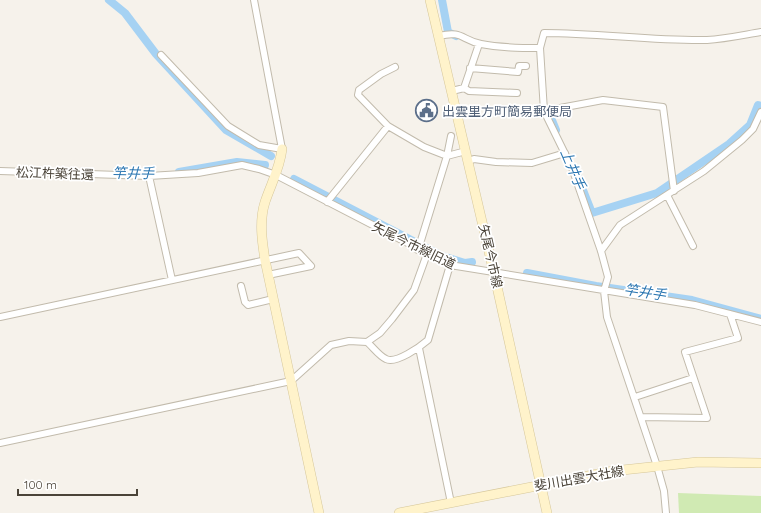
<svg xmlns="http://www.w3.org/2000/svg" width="761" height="513" font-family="Quicksand,'Noto Sans JP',sans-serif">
<rect width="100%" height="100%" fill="#f6f2eb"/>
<path fill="#d0eab3" d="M678 493 761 496V513H679Z"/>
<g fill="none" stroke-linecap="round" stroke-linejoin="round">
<path stroke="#a6d2f3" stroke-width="8" d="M109 0 125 13 156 54 226 130 271 156
M442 0 448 32 456 36
M542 109V112L549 113 556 130
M179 172 237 162 265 165
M577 175 592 213 657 193 729 144 750 125 758 105 761 106
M294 179 442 256 465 263 472 262
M527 273 596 286 692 300 761 319"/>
<defs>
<path id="street" d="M439 36C463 30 461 40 481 44 501 48 520 48 540 48
M161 55 228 126 259 145 282 149 254 0
M395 67 381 74 359 90 358 95 388 126 424 147 447 156 466 151
M470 68 518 72 519 66H526
M464 88 469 91 517 93
M452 91 464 88 479 44
M544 111 603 100 663 107 674 191
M469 161 474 159 496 162 532 163 565 153
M0 171 149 176 198 173 242 165 259 169 276 175 450 265 695 305 761 322
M149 176 172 280
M667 195 693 246
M327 202 388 126
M418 250 447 156 451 136
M601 251 620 225 704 171 742 140 753 129 761 112
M241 286 245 302 248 305 273 299
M0 317 299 253 311 266 268 275
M367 342C373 347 379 356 386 359 396 364 420 347 428 340L450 265
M419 348 451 503
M635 397 693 378
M641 417 707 418 685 352 738 338 730 314
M0 443 291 381 331 345 349 341 367 342 380 333 392 319 414 290 427 254
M666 513 664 491 657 466 607 317 604 291 608 277 601 251 572 168 544 111 540 48 544 33C599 33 652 41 707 40 725 39 743 35 761 32"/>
<path id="secondary" d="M430 0 494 273 547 513
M282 149C280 168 271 184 265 202 259 221 262 241 265 260L319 513
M399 513 613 471 698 462 761 463"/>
</defs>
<use href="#street" stroke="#c2bbac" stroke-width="8"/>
<use href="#secondary" stroke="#d6c79a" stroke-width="10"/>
<use href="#street" stroke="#fff" stroke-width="6"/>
<use href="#secondary" stroke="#fff3cb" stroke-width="9"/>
</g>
<defs>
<symbol id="civic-ring" viewBox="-11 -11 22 22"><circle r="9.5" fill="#fff" stroke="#5c6f8a" stroke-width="1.5"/><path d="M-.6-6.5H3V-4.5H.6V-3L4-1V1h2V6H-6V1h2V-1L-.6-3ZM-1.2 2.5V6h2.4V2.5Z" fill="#5c6f8a"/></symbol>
</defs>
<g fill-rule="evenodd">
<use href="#civic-ring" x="414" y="98" width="25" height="25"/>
</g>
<g text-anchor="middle" stroke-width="3.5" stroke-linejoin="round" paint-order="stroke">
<g font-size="13" fill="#4e5e75" stroke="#fff" text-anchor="start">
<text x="442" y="116">出雲里方町簡易郵便局</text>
</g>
<g font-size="13" fill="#4a4338" stroke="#fff">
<text transform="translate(55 173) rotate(2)" y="5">松江杵築往還</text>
<text transform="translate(414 245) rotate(26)" y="5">矢尾今市線旧道</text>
<text transform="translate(491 256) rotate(77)" y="5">矢尾今市線</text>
<text transform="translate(579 478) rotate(-10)" y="5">斐川出雲大社線</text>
</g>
<g font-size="14" font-style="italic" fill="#2c77b2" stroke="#fff">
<text transform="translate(573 169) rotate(67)" y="5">上井手</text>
<text transform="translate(133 173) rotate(1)" y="5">竿井手</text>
<text transform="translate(645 292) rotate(9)" y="5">竿井手</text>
</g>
</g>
<path d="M18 489v6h119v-6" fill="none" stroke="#4a4338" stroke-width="2"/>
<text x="24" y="489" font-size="12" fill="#4a4338" stroke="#ffffff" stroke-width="3" paint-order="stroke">100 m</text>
</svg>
